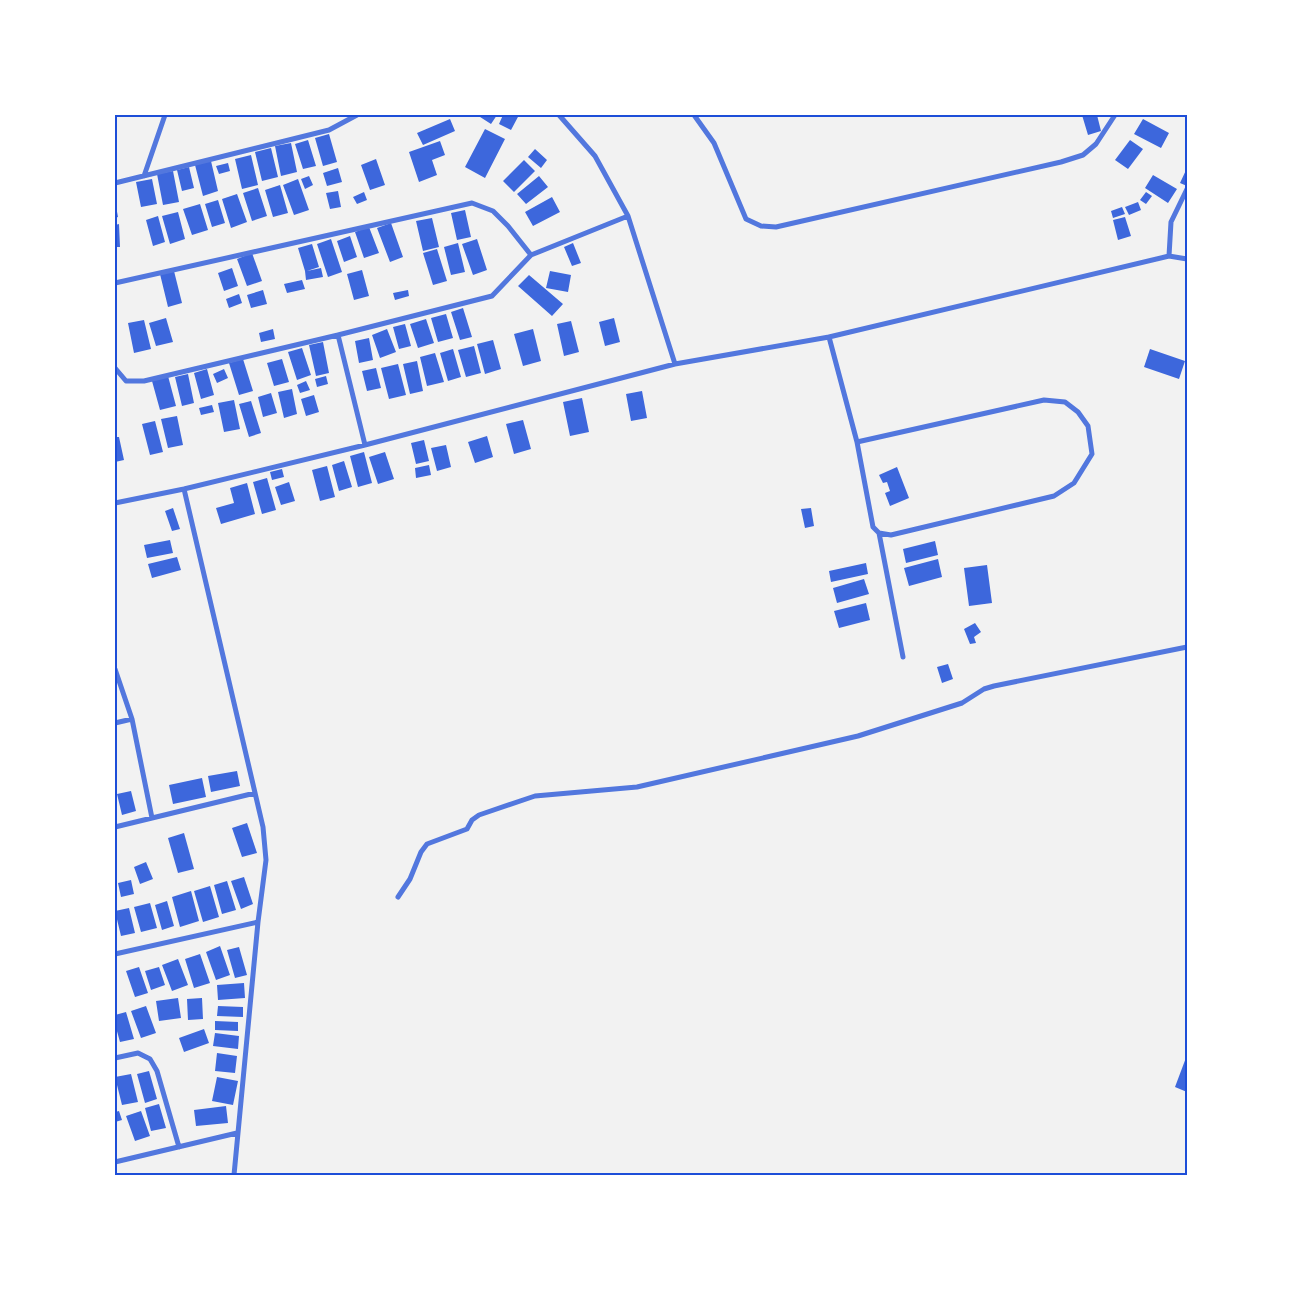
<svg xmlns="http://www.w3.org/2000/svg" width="1302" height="1290" font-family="'PT Sans Narrow',sans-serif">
<rect width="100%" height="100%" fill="#f2f2f2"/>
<path fill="#3d67dc" d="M477 115H497L491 124Z
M503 115H519L511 130 499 124Z
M1082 115H1097L1101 131 1088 135Z
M450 119 455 131 423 145 417 133Z
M1143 119 1169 133 1161 148 1134 134Z
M485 129 505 139 485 178 465 167Z
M329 134 337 162 323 166 315 138Z
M308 140 316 166 303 169 295 144Z
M1130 140 1143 149 1128 169 1115 160Z
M440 141 445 155 432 160 437 175 419 182 409 152Z
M291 143 297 172 281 176 275 146Z
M271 148 278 177 262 181 255 152Z
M535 149 547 160 541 168 528 157Z
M251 155 258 185 242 189 235 159Z
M376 159 385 185 370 190 361 165Z
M524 160 535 171 514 192 503 181Z
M211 161 218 191 203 196 195 165Z
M228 163 230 171 219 174 216 166Z
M189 167 194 188 182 191 177 170Z
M338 168 342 182 327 186 323 173Z
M1187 168V186L1180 183Z
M173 171 179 202 163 205 157 174Z
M1153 175 1177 189 1168 203 1145 188Z
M309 176 313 185 305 189 301 179Z
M539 176 548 187 526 204 517 194Z
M152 179 157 204 141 207 136 182Z
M298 179 309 210 294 215 283 185Z
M280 185 288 213 273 217 265 190Z
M258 188 267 216 252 221 243 193Z
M338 191 341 207 330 209 326 193Z
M364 192 367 200 357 204 353 197Z
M1146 192 1152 196 1146 204 1140 200Z
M237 194 247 222 231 228 222 199Z
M552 197 560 212 533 226 525 212Z
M218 200 225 223 212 227 205 204Z
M115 201 118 217 115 218Z
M1138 202 1141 210 1129 215 1125 207Z
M200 204 208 230 192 235 183 209Z
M1122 207 1125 214 1113 218 1111 211Z
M465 210 471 237 457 240 451 213Z
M178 212 185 239 170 244 162 216Z
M158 216 165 242 153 246 146 220Z
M1125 217 1131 236 1118 240 1113 220Z
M432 218 439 247 423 251 416 221Z
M391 223 403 257 390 262 377 228Z
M119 224 120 247H115V225Z
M369 227 379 253 364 258 355 232Z
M350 236 357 257 344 262 337 241Z
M331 239 342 272 328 277 317 244Z
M477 239 487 270 473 275 462 244Z
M458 243 465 272 451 275 444 247Z
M573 243 581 263 572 266 564 247Z
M312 244 319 267 307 271 321 268 323 277 306 280 305 271 298 248Z
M437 249 447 281 433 285 423 253Z
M252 253 262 281 247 286 237 259Z
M232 268 238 286 224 291 218 273Z
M362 270 369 296 354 300 347 274Z
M174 271 182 303 168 307 160 274Z
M550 271 571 275 568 292 546 288Z
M529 275 563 304 552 316 518 286Z
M302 280 305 289 287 293 284 284Z
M263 290 267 304 251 308 247 295Z
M408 290 409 296 395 300 393 293Z
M239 294 242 303 229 308 226 299Z
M463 308 472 337 460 340 451 312Z
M446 314 453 338 438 342 431 318Z
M166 318 173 342 156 346 149 323Z
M614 318 620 342 605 346 599 322Z
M426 319 434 343 418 348 410 324Z
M144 320 151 349 134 353 128 323Z
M571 321 579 352 564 356 557 324Z
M405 324 411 346 399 349 393 327Z
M273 329 275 339 261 342 259 333Z
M387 329 396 352 380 358 372 335Z
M533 329 541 361 523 366 514 334Z
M369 338 373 360 359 363 355 341Z
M493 340 501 369 485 374 477 344Z
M323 342 329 373 316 376 309 345Z
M474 346 481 373 466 377 458 350Z
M302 348 311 375 297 380 288 352Z
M453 349 461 377 448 381 440 353Z
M1150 349 1185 361 1179 379 1144 367Z
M435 353 444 382 427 386 420 357Z
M243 359 253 391 239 395 229 363Z
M282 359 289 382 274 386 267 363Z
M417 361 423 391 410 394 403 364Z
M398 364 406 395 389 399 381 368Z
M376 368 381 388 367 391 362 371Z
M207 369 214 395 201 399 194 373Z
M224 369 228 378 217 383 213 374Z
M188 374 194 403 182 406 175 377Z
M168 376 176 406 160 410 152 381Z
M326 376 328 384 317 387 315 379Z
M306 381 310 390 300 393 297 385Z
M292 389 297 414 284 418 278 392Z
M642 391 647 418 631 421 626 394Z
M271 393 277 413 263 417 258 397Z
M314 395 319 412 306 416 301 399Z
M582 398 589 432 570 436 563 402Z
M234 400 240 429 224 432 218 403Z
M251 401 261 433 249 437 239 404Z
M212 405 214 412 201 415 199 408Z
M177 416 183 445 168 448 161 419Z
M523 420 531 449 514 454 506 424Z
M155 421 163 452 150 455 142 424Z
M487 436 493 457 475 463 468 442Z
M115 437H119L124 460 115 462Z
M424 440 429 461 416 464 411 443Z
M446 445 451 467 437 471 431 448Z
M364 452 372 483 358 487 350 456Z
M385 452 394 479 378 484 369 457Z
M344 461 352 487 339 491 332 465Z
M429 465 431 475 416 478 415 468Z
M327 466 335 497 320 501 312 470Z
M897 467 909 498 890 506 885 493 890 491 887 482 883 483 879 475Z
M282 469 284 477 272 480 270 472Z
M267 478 276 510 262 514 253 482Z
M289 482 295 501 281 505 275 487Z
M247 483 255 514 221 524 216 508 234 503 230 488Z
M173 508 180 529 172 531 165 511Z
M811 508 814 526 805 528 801 509Z
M170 540 173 553 147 558 144 545Z
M935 541 938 555 906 563 903 549Z
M177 557 181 570 152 578 148 564Z
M938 559 942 577 909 586 904 568Z
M866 563 868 574 831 582 829 571Z
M987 565 992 603 969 606 964 568Z
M864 579 869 594 837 603 833 588Z
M866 603 870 620 839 628 834 611Z
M975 623 981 632 974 637 976 643 970 644 964 629Z
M948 664 953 679 942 683 937 667Z
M237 771 240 786 211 792 208 776Z
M202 778 206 797 173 804 169 785Z
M131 791 136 811 122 815 117 794Z
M247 823 257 853 242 857 232 828Z
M184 833 194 869 178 873 168 838Z
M146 862 153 879 140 884 134 867Z
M244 877 253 904 241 909 231 881Z
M131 880 134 894 121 897 118 883Z
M227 881 236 910 222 914 214 885Z
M210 886 219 917 203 922 194 891Z
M191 891 199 921 180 927 172 897Z
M167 901 174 926 162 930 155 905Z
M150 903 157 928 141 932 134 907Z
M129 908 135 933 121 936 115 911Z
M220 946 230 975 216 980 206 952Z
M239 947 247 975 235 978 227 950Z
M200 954 210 983 194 988 185 959Z
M178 959 188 985 172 991 162 965Z
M139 967 148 993 135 997 126 971Z
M159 967 165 985 151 990 145 971Z
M244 983 245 998 218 1000 217 985Z
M178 998 181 1018 159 1021 156 1001Z
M202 998 203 1019 188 1020 187 999Z
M146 1006 156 1033 141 1038 131 1011Z
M218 1006 243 1007V1017L217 1016Z
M126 1012 134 1039 120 1042 115 1024V1015Z
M215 1021 238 1022V1031L215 1030Z
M204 1029 209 1043 184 1052 179 1038Z
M215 1033 239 1036 238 1049 213 1046Z
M217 1053 237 1056 235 1073 215 1071Z
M1187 1055V1092L1175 1087Z
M149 1071 157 1099 145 1103 137 1074Z
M131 1074 138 1102 122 1105 115 1077Z
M217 1077 238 1081 233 1105 212 1101Z
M159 1104 166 1128 151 1131 145 1108Z
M226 1106 228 1123 196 1126 194 1110Z
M119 1111 122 1120 115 1122V1112Z
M141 1111 150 1136 135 1141 126 1116Z"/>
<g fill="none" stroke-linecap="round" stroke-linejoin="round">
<path stroke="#5277de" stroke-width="5" d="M559 115 595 156 628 216 675 364
M694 115 714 143 746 219 761 226 776 227 1061 162 1083 155 1096 144 1115 115
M144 176 165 115
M115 183 329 130 357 115
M1169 256 1171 222 1187 189
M115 283 472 203 493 211 508 226 531 255
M338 335 365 445
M829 337 857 442 873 527 879 533 891 535 1054 496 1074 483 1092 454 1088 426 1078 412 1065 402 1044 400 857 442
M115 368 126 381H144L338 335 492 296 531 255 628 216
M184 489 263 827 266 860 258 922 234 1175
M115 503 184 489 365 445 675 364 829 337 1169 256 1187 259
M879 533 903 657
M115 669 132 719 152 818
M115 723 132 719
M115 827 255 793
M398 897 410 879 421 852 427 844 467 829 472 820 479 815 535 796 637 787 858 736 962 703 984 689 994 686 1187 647
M115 954 258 922
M115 1058 138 1053 150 1059 157 1071 179 1147
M115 1162 237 1133"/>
</g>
<rect width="1302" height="1290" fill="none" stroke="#ffffff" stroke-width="232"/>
<rect x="116" y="116" width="1070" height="1058" fill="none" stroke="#1d4ed8" stroke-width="2"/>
</svg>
